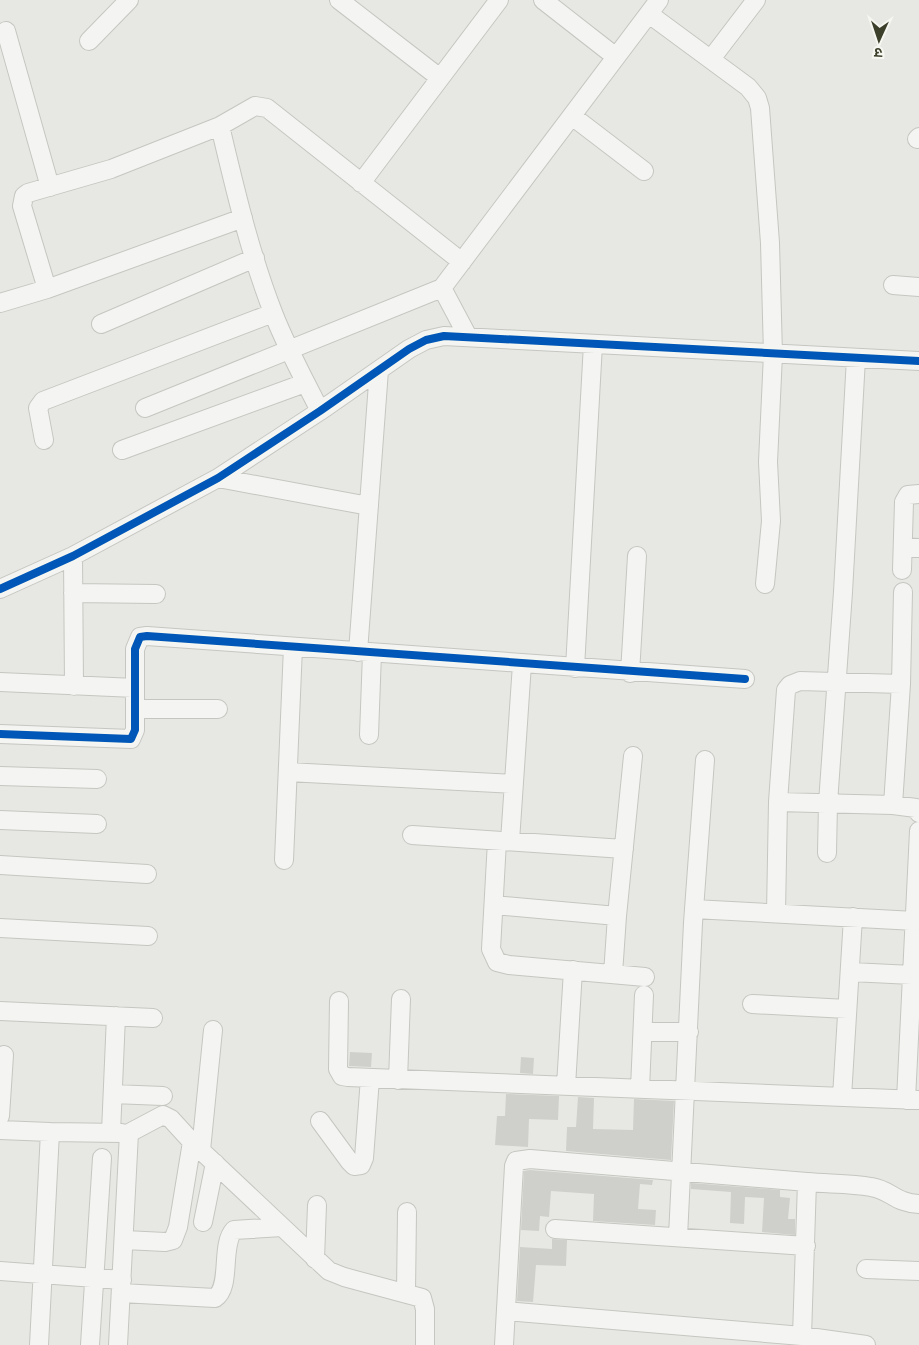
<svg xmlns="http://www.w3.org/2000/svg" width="919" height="1345" font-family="Commissioner,'Noto Sans Devanagari',sans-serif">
<rect width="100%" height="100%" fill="#e7e8e3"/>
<path fill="#cfd0cb" d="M350 1052 372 1053 371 1067 349 1066Z
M521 1057 534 1058 533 1074 520 1073Z
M506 1094 559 1096 558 1120 529 1119 528 1147 495 1145 497 1116H505Z
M578 1097 594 1098 593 1129 633 1130 634 1099 674 1101 671 1160 566 1151 567 1127H576Z
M530 1170 653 1180 652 1185 640 1184 638 1209 656 1210 655 1225 593 1221 594 1194 551 1191 549 1217 540 1216 539 1231 521 1230 524 1171Z
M691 1183 780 1190V1197L790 1198 788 1219H795V1235L762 1232 764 1198 745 1197 744 1224 730 1223 731 1192 691 1189Z
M552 1239 567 1240 566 1266 536 1265 533 1302 517 1301 520 1247 552 1249Z"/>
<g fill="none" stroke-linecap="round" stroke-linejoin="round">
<defs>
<path id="minor" d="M339 0 440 78
M543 0 616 57
M649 14 748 87 757 98 760 108 770 243 773 354 768 462 771 521 765 584
M6 31 50 187
M89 41 129 0
M711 59 756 0
M572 116 644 171
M220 126C235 189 250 254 274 315 287 348 304 379 320 411
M917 139 919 137
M361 183 499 0
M893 285 919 287
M442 288 467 335
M47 289 22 206 24 196 28 193 111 169 220 126 255 106 267 108 462 262
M0 303 47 289 243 218
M101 324 255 258
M145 408 442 288 659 0
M44 440 38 408 43 401 273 313
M122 450 305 383
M218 478 369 506
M903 547 919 548
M73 556 74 686
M902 570 904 502 908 495 919 494
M0 589 73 556 218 478 320 411 409 349 426 340 444 336 919 361
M73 593 156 594
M358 652 379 370
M575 668 593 344
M630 673 637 556
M0 682 135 688
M136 709H218
M0 734 131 739 135 730V649L140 637 147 636 745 679
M369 735 372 653
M288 772 514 784
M0 776 97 779
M778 802 893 805 916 808 919 813
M893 805 901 684 903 592
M0 820 97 824
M412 835 624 849
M497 841 491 949 497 962 509 965 645 977
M510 841 522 664
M827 853 828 803 843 592 856 358
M284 860 293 647
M0 865 147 874
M494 905 617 916
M694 909 915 921
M776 913 778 802 786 690 790 685 800 681 901 684
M0 928 148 936
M851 972 912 975
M613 974 617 916 633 756
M339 1001 338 1069 342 1076 348 1077 919 1100
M752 1004 847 1009
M0 1011 153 1018
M643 1032H689
M398 1080 401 999
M566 1086 573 970
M640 1089 644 995
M113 1094 163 1096
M842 1097 853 917
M906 1100 919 831
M0 1116 4 1055
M320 1121 350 1162 354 1166 361 1165 364 1158 370 1078
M0 1130 50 1132 39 1345
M50 1132 122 1133
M111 1132 116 1016
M201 1150 213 1030
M807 1182C828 1184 851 1183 871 1187 891 1190 895 1203 919 1204
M203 1222 215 1163
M555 1229 806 1246
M678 1237 693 923 705 760
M125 1240 165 1242 173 1240 178 1227 192 1142
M315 1259 317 1205
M866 1269 919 1271
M0 1271 122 1280
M406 1292 407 1212
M121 1293 215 1298C232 1287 220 1245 234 1230L282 1227
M506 1311 802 1336 866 1345
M90 1345 102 1158
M118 1345 129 1133 163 1115 171 1119 192 1142 329 1271 344 1277 422 1298 425 1309V1345
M504 1345 514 1166 516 1161 530 1159 807 1182 802 1336"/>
</defs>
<use href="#minor" stroke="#c5c6c1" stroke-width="20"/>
<use href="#minor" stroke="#f4f5f2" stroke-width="18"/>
<defs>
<path id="cycleway" d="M0 589 73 556 218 478 320 411 409 349 426 340 444 336 919 361
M0 734 131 739 135 730V649L140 637 147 636 745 679"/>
</defs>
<use href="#cycleway" stroke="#f6f7f1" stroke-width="11"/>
<use href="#cycleway" stroke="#0057b8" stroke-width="8"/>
</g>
<g transform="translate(879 40) rotate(183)" stroke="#f6f7f1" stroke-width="4" paint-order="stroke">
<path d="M0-4L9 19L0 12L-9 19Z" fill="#3c402b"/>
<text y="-8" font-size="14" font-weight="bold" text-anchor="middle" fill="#3c402b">उ</text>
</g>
</svg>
